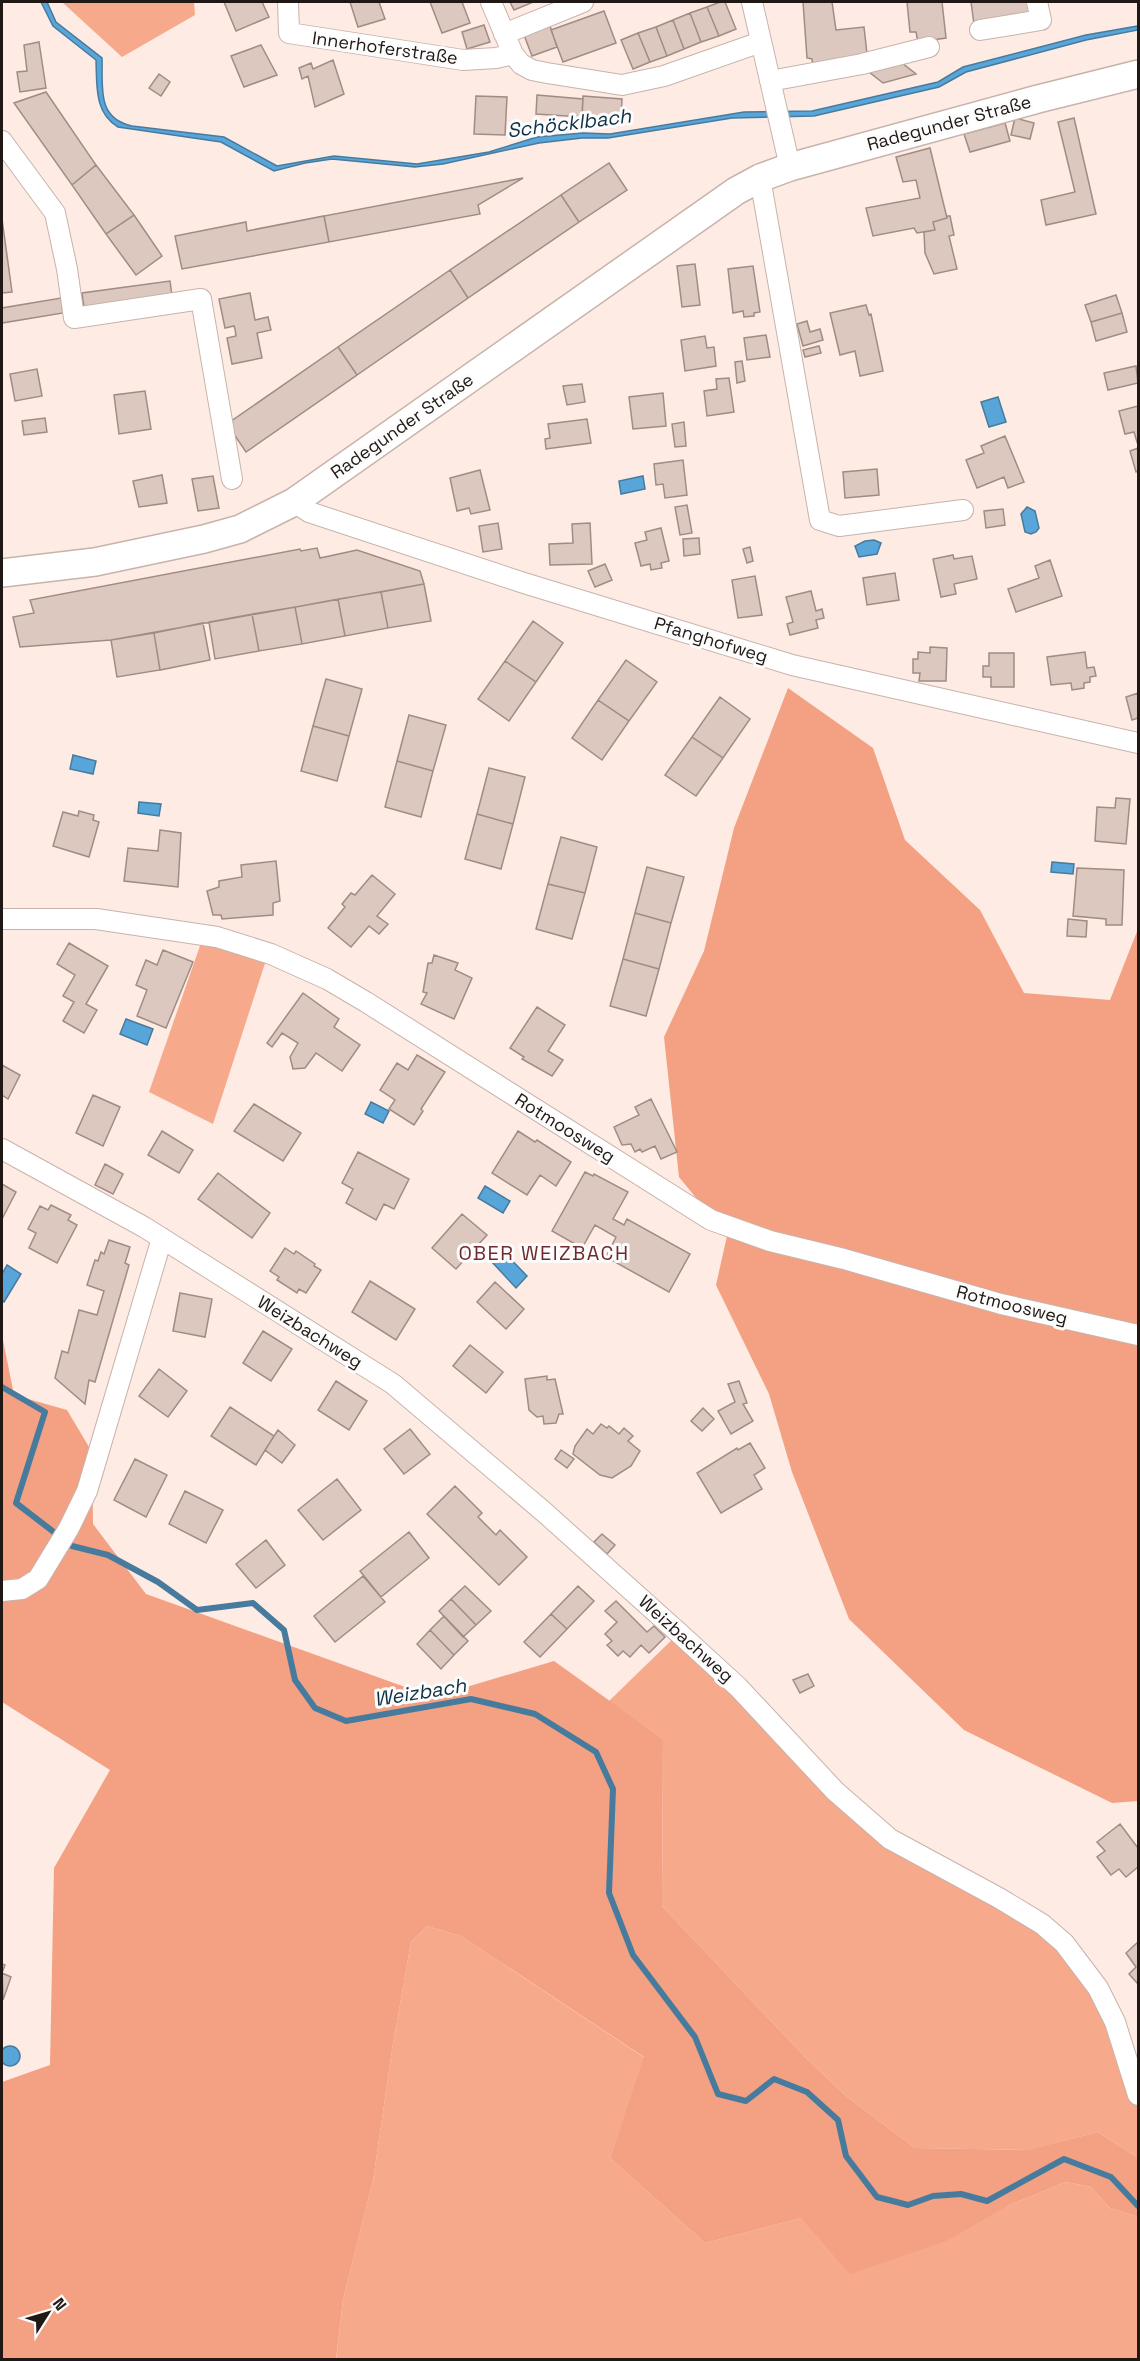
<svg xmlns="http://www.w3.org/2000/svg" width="1140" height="2361" font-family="'Space Grotesk',sans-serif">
<rect width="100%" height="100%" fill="#fdebe4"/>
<path fill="#f6a98b" d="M62 2H194L195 15 122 57Z
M201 943 266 960 213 1124 149 1092Z
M679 1633 890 1839 999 1898 1078 1959 1138 2095V2158L1098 2132 1028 2150 915 2148 846 2096 807 2059 662 1906 663 1739 609 1701Z
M427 1926 461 1936 645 2058 610 2158 705 2243 801 2218 1007 2206 1066 2182 1091 2187 1110 2208 1138 2217V2359L336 2360 343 2300 373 2181 392 2050 411 1942Z"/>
<path fill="#f3a182" d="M788 688 873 748 905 840 980 910 1024 993 1110 1000 1138 929V1801L1112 1803 964 1730 849 1619 792 1472 769 1394 716 1285 727 1236 679 1177 664 1037 704 951 734 828Z
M2 1335 14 1395 67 1410 92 1452 93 1524 146 1594 433 1697 554 1661 663 1739 662 1906 807 2059 846 2096 915 2148 1027 2150 1098 2132 1138 2158V2217L1110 2208 1091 2187 1066 2182 1007 2206 946 2241 850 2274 801 2218 705 2243 610 2158 644 2057 461 1936 427 1926 411 1942 392 2050 373 2181 343 2300 336 2359H2V2082L50 2065 54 1868 110 1770 2 1702Z"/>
<path fill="#58a5d9" stroke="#477b9e" stroke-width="1.5" d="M41 2H47L56 22 102 58C103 87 96 118 132 126L224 137 277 166 334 156 417 164 489 152 537 137 583 133 610 134 744 112 812 111 938 82 963 67 1086 35 1138 26V30L1086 40 966 72 939 87 814 116 732 118 608 138H582L539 143 443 164 415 167 332 159 305 163 274 171 221 142 118 127C94 113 97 85 96 60L53 26Z
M998 397 1006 422 989 427 981 402Z
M643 476 645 489 621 494 619 481Z
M1027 507 1035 511 1039 528 1036 532 1031 534 1025 532 1021 514Z
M874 540 881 543 877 554 859 557 855 546 865 541Z
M73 755 96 761 93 774 70 769Z
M139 802 161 804 159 816 138 813Z
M1052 862 1074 864 1073 874 1051 872Z
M126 1019 153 1029 147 1045 120 1034Z
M371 1102 389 1111 383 1123 365 1114Z
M485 1186 510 1201 503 1213 478 1198Z
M503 1251 527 1276 516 1288 492 1262Z
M7 1265 21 1274 4 1302 2 1300V1274Z
M0 2056a10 10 0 1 1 20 0a10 10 0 1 1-20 0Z"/>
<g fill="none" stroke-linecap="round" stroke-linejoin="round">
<path stroke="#477b9e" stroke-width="6" d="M2 1387 45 1412 16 1503 72 1546 108 1555 158 1582 197 1610 253 1603 284 1630 295 1680 315 1708 346 1721 471 1699 535 1714 596 1752 613 1789 609 1893 633 1955 695 2037 718 2094 746 2101 774 2079 807 2092 838 2120 846 2156 877 2197 908 2205 933 2196 961 2194 987 2201 1064 2159 1111 2177 1138 2206"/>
</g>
<path fill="#ddc8c0" stroke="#a08c84" stroke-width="1.5" d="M224 2H262L269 17 236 31Z
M350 2H379L385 19 358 27Z
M430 2H462L470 23 442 33Z
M510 2H530L531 3 514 10Z
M720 2H725L736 29 719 36 707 7Z
M803 2H832L836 30 864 27 867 54 813 66 812 59 807 58Z
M907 2H942L946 38 918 42 916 32H910Z
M971 2H1032L1034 15 974 24Z
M707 7 719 36 701 42 690 13Z
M604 11 616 43 563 62 551 30Z
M690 13 701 42 684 49 673 20Z
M673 20 684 49 667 56 656 27Z
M484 25 490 42 467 49 462 32Z
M550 26 557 47 532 56 524 35Z
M656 27 667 56 650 62 638 33Z
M638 33 650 62 633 69 621 40Z
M39 42 46 88 20 92 17 72 27 71 24 45Z
M261 45 277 75 244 87 231 56Z
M897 59 916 74 883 83 864 68Z
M333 60 344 94 315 107 308 76 302 79 299 68 311 63 313 69Z
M159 74 170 82 161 96 149 88Z
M46 92 96 165 72 185 14 103Z
M537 95 583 99 582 117 536 114Z
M476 96 507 97 505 135 474 134Z
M583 96 622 99 621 119 582 116Z
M1015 118 1034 123 1030 139 1011 135Z
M1074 118 1096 214 1046 225 1041 200 1075 192 1058 122Z
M1005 123 1010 141 970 152 964 134Z
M930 148 947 218 933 222 935 230 917 233 914 228 873 236 866 208 920 198 916 180 903 182 896 157Z
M609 163 627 190 579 222 561 195Z
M96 165 134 215 106 234 72 185Z
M523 178 478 205 480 214 329 242 324 216Z
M561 195 579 222 468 298 450 270Z
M134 215 162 256 136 275 106 234Z
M324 216 329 242 182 269 175 236 246 222 247 231Z
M947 216H950L954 235 949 236 957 269 934 274 925 253 924 232 935 230 933 222 947 218Z
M2 219 12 292 2 293Z
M695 264 700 305 682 307 677 266Z
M753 266 760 312 754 313V316L744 317 743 311 733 313 728 269Z
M450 270 468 298 357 375 338 347Z
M170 281 172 296 84 307 82 293Z
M250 293 255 320 268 317 271 330 257 333 262 358 232 364 227 338 236 336 235 329 234 326 225 328 219 299Z
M1116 295 1122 313 1091 322 1085 305Z
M61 298 63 313 2 323V308Z
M866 305 869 315 871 314 883 371 860 376 855 351 840 355 830 313Z
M1122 313 1127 332 1096 341 1091 322Z
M807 321 810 332 820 329 823 340 803 346 797 324Z
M766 335 770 357 747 360 744 338Z
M705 336 707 348 714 347 716 366 685 371 681 340Z
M819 346 821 353 805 357 803 350Z
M338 347 357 375 246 452 227 424Z
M742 361 745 381 737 383 735 362Z
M1136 366 1138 383 1108 390 1104 373Z
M37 369 42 396 15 401 10 374Z
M729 378 734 412 707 416 704 391 717 389 716 379Z
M582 384 585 402 567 405 563 386Z
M145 391 151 429 119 434 114 395Z
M663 393 666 426 633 429 629 397Z
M1138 406V441L1137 442 1134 432 1125 434 1119 411Z
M45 418 47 432 24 435 22 421Z
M587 419 591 443 546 449 545 439 550 438 548 424Z
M684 422 686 446 675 447 672 424Z
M1005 436 1024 482 1008 488 1004 477 977 488 966 460 984 453 981 446Z
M1138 448V471L1136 472 1130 451Z
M683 460 687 495 665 498 663 484 656 485 654 464Z
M877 469 879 495 845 498 843 472Z
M480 470 490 510 471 514 469 508 457 511 450 478Z
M162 475 167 503 139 507 133 481Z
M213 476 219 508 198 511 192 479Z
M687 505 692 533 680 535 675 507Z
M1003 509 1005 525 986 528 984 511Z
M498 523 502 549 483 552 479 526Z
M590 523 592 564 550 565 549 544 573 543 572 524Z
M661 528 669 561 661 563 662 568 651 570 650 564 641 566 635 543 647 540 645 532Z
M699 538 700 554 684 556 683 539Z
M750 547 753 561 747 563 743 549Z
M317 548 320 558 357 550 420 571 424 584 111 640 20 647 13 617 34 613 30 600 300 549 301 551Z
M953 555 954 559 972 556 977 579 954 584 956 594 941 597 933 559Z
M1050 560 1062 596 1016 612 1008 589 1039 578 1035 566Z
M605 564 612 580 595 587 588 571Z
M895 573 899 600 867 605 863 578Z
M755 576 762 615 738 618 732 580Z
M424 584 431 621 388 628 381 592Z
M811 591 816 611 822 609 824 618 816 620 818 628 790 635 787 624 793 622 786 597Z
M381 592 388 628 345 636 338 599Z
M338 599 345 636 302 644 295 607Z
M295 607 302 644 259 651 252 614Z
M252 614 259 651 215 659 209 622Z
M533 621 563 643 536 682 505 661Z
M203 623 210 660 160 670 154 633Z
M154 633 160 670 117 677 111 640Z
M930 647 947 648 946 681H919L920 673H913V659H918V652L930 653Z
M1085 652 1087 668 1094 667 1096 676 1090 677V682L1084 683V688L1072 690 1071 683 1051 685 1047 657Z
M989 653H1014V687H991V677H983V666H989Z
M626 660 657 682 629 721 598 700Z
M505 661 536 682 509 721 478 699Z
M326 679 362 689 349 736 313 726Z
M1138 693V718L1132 720 1126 697Z
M720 697 750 719 723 758 692 737Z
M598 700 629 721 602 760 572 738Z
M409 715 446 725 433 771 397 761Z
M313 726 349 736 337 781 301 771Z
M692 737 723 758 696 796 665 775Z
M397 761 433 771 421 817 385 807Z
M489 768 525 777 513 824 477 814Z
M1116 798 1130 799 1126 844 1095 841 1097 807 1115 808Z
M79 811 94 815 93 820 99 822 89 857 53 846 63 812 78 816Z
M477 814 513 824 501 869 465 859Z
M160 830 181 833 178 887 124 881 128 848 158 851Z
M561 837 597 847 585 893 548 884Z
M276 861 280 901 273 903V915L222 919 221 915H213L207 891 219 887V881L242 877 241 865Z
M647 867 684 877 671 923 635 913Z
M1077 868 1124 870 1122 925H1106V919L1073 916Z
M372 875 395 894 377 916 388 924 379 934 369 926 351 947 328 928 345 907 342 904 351 893 355 895Z
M548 884 585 893 572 939 536 929Z
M635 913 671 923 659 969 623 959Z
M1068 919 1087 921 1086 937 1067 936Z
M69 943 108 966 86 1004 97 1010 84 1033 63 1021 74 1002 63 996 75 975 57 964Z
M163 950 193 962 166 1028 137 1016 147 990 136 985 146 960 157 965Z
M434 955 458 963 455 970 472 978 454 1019 421 1004 427 993 423 992 428 963H432Z
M623 959 659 969 646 1016 610 1006Z
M303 993 339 1019 334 1027 360 1045 342 1071 316 1053 305 1068 293 1069 290 1057 298 1043 282 1033 272 1047 267 1043Z
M537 1007 565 1025 548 1051 563 1060 552 1076 522 1059 524 1057 510 1048Z
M417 1055 445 1072 421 1109 423 1111 414 1125 389 1109 395 1100 380 1090 397 1063 408 1070Z
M2 1065 20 1075 8 1099 2 1095Z
M93 1095 120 1107 103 1146 76 1133Z
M651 1099 677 1152 661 1159 655 1146 642 1152 640 1149 635 1152 631 1144 622 1145 614 1127 639 1115 635 1107Z
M254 1104 301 1133 283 1161 234 1131Z
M162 1131 193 1150 179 1173 148 1155Z
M518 1131 535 1142 537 1140 571 1162 556 1186 540 1175 527 1195 492 1173Z
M358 1152 409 1179 394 1209 384 1204 376 1220 346 1203 353 1189 342 1183Z
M105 1164 123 1174 113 1194 95 1185Z
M585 1172 593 1176 594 1174 628 1192 613 1219 624 1225 627 1219 690 1254 669 1292 606 1257 616 1237 595 1225 582 1248 552 1231Z
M218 1173 270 1213 252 1238 198 1199Z
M2 1184 16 1192 2 1219Z
M51 1205 71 1215 68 1220 77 1225 57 1263 29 1248 36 1233 28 1229 40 1206 48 1210Z
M462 1214 487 1235 456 1269 432 1248Z
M109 1240 130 1247 125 1263 129 1265 95 1382 89 1380 85 1404 55 1378 62 1351 68 1353 79 1310 97 1315 104 1291 87 1285 95 1260 98 1261 101 1252 104 1254Z
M285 1248 294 1254 296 1251 315 1264 314 1266 321 1270 306 1293 299 1289 297 1293 277 1280 279 1277 270 1271Z
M370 1281 415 1309 396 1340 352 1312Z
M495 1282 524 1309 506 1329 477 1302Z
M180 1293 212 1299 205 1337 173 1331Z
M263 1331 292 1349 271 1381 243 1363Z
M470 1345 503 1372 486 1393 453 1366Z
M159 1369 187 1391 168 1417 139 1396Z
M547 1376V1380L555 1379 563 1414H559L556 1423 544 1424 543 1416 537 1417 529 1410 525 1379Z
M336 1381 367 1401 349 1430 318 1410Z
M739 1381 747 1403 743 1404 753 1421 731 1434 718 1411 735 1402 728 1384Z
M230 1407 274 1436 256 1465 211 1436Z
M703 1408 714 1419 702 1431 691 1421Z
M601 1424 607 1428 609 1426 619 1434 624 1428 633 1436 628 1441 640 1451 631 1466 612 1478 600 1475 573 1454 575 1446 587 1429 593 1434Z
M410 1429 430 1454 404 1474 384 1449Z
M278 1430 295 1445 282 1463 265 1450Z
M750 1443 765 1468 754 1475 762 1489 721 1513 697 1473 737 1448 738 1450Z
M561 1450 574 1459 567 1468 555 1459Z
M135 1459 167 1475 146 1517 114 1500Z
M337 1479 361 1510 323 1540 298 1510Z
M455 1486 482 1513 478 1517 496 1535 500 1530 527 1557 499 1585 427 1514Z
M185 1491 223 1510 206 1543 169 1524Z
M409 1532 429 1558 381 1597 360 1571Z
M602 1534 615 1545 607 1554 594 1542Z
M266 1540 285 1565 256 1588 236 1564Z
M363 1576 385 1602 335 1642 314 1616Z
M465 1586 491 1611 476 1625 451 1599Z
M578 1586 594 1601 567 1629 551 1614Z
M451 1599 476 1625 463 1637 439 1611Z
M616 1601 647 1632 654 1626 665 1637 649 1653 641 1645 630 1657 623 1651 618 1656 607 1645 612 1641 605 1634 617 1622 605 1611Z
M551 1614 567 1629 540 1657 524 1642Z
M444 1616 468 1641 454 1655 430 1630Z
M430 1630 454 1655 441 1669 417 1644Z
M808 1674 814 1686 800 1693 793 1680Z
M1120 1824 1138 1848V1867L1126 1877 1119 1869 1111 1875 1097 1857 1105 1851 1097 1842Z
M1138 1942V1984L1129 1974 1136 1967 1126 1953Z
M2 1964 5 1965 2 1973 11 1977 3 2000Z"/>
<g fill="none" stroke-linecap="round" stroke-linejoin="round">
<defs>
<path id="street" d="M288 2 289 33 463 60 496 58 513 54
M491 2 513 54 521 64 532 70 547 73 622 85 664 76 761 42
M752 2 790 167
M980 30 1041 20 1037 2
M504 34 583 2
M770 81 862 64 929 47
M2 141 55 213 67 269 74 318 201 299 232 479
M760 178 820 520 839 526 963 510
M294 502 309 512 524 583 792 665 1138 743
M2 919H96L217 937 271 954 327 979 366 1002 711 1220 770 1241 844 1259 1001 1304 1138 1335
M2 1149 144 1227 393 1384 544 1512 679 1633 738 1687 835 1791 890 1839 999 1898 1042 1924 1064 1943 1098 1988 1115 2022 1138 2095
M2 1591 22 1589 38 1579 69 1528 87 1491 162 1238"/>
<path id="secondary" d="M2 573 95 562 204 539 240 529 294 502 736 191 760 178 790 167 1038 99 1138 74"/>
</defs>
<use href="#street" stroke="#c8b3ab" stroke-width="22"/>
<use href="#secondary" stroke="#c8b3ab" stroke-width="30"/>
<use href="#street" stroke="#fff" stroke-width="20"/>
<use href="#secondary" stroke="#fff" stroke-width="27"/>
</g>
<g text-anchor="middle" stroke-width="6" stroke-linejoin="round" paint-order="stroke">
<g font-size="18" fill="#1f1815" stroke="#fcfcfc">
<text transform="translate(385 48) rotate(8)" y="6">Innerhoferstraße</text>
<text transform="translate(949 123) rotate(-15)" y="6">Radegunder Straße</text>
<text transform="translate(402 426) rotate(-35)" y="6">Radegunder Straße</text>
<text transform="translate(711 640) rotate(17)" y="6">Pfanghofweg</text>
<text transform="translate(565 1128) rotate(32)" y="6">Rotmoosweg</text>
<text transform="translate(1012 1305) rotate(14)" y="6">Rotmoosweg</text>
<text transform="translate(310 1332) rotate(32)" y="6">Weizbachweg</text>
<text transform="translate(686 1639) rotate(42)" y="6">Weizbachweg</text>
</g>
<g font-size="20" font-style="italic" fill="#0c2f44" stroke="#fcfcfc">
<text transform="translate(569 123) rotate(-7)" y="7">Schöcklbach</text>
<text transform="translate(420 1692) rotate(-9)" y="7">Weizbach</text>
</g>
<g font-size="20" letter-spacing="1.5" fill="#702a2d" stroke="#fcfcfc">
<text x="544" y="1260">OBER WEIZBACH</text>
</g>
</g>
<rect width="1140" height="2361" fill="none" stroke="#1f1815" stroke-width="6"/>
<g transform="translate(48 2313) rotate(53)" stroke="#fcfcfc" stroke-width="4.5" paint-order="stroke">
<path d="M0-4.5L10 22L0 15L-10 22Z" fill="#1f1815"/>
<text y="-9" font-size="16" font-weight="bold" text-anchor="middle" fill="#1f1815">N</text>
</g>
</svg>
